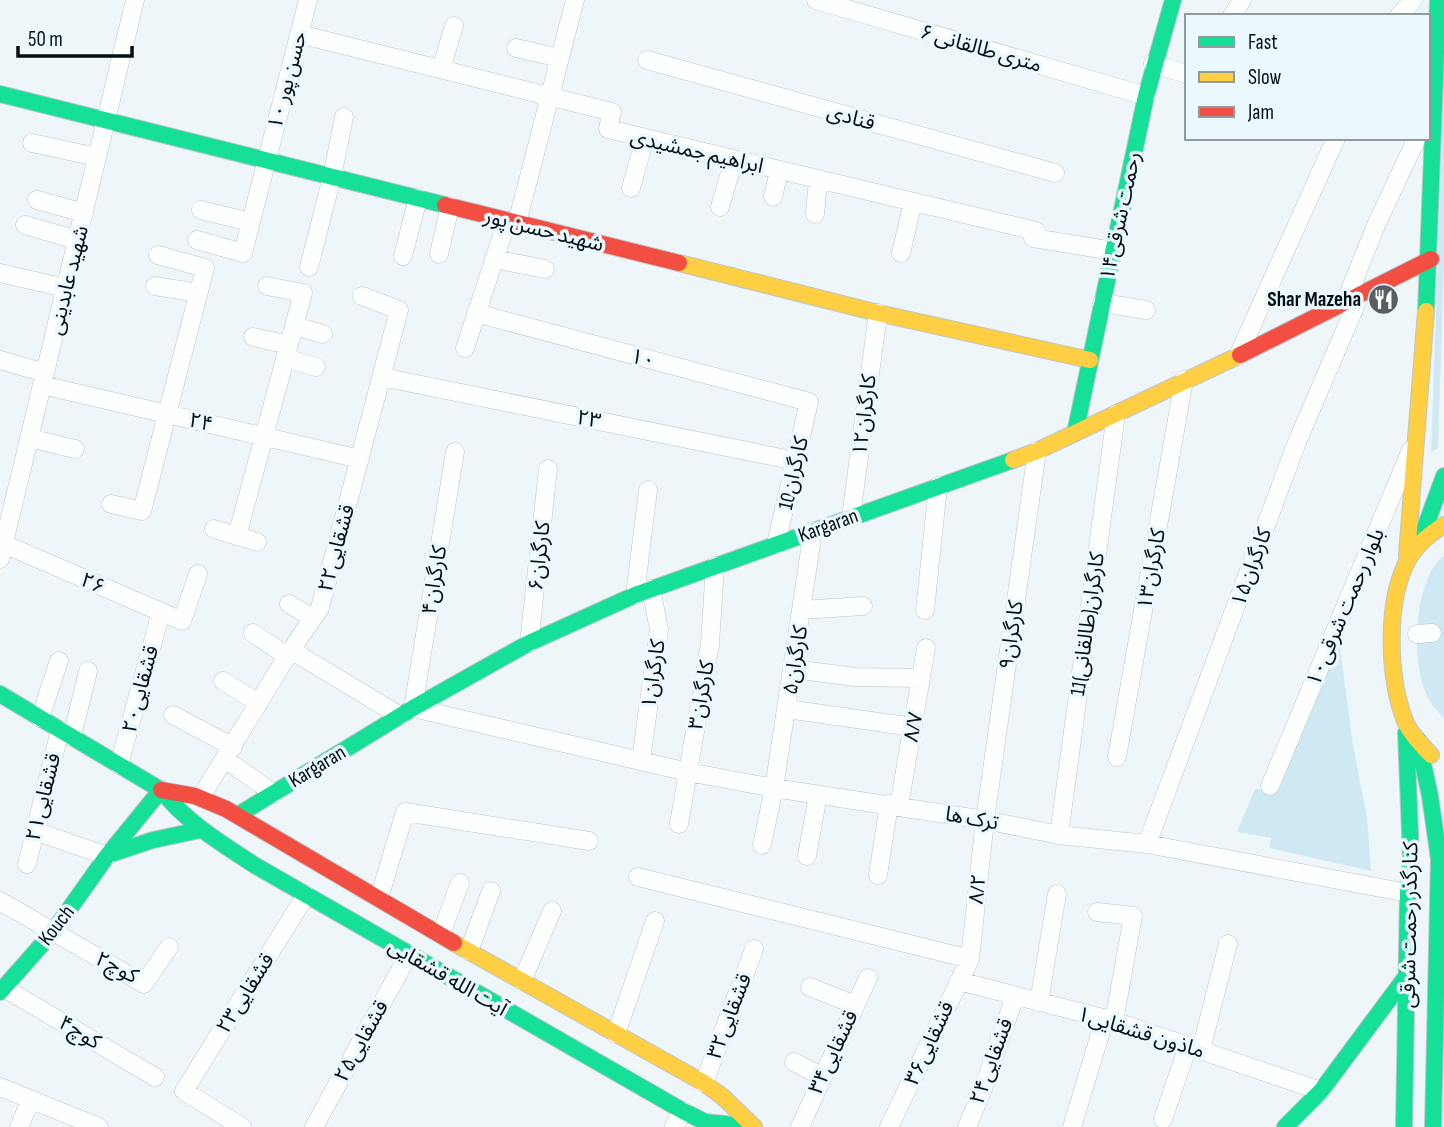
<svg xmlns="http://www.w3.org/2000/svg" width="1444" height="1127" font-family="'Sofia Sans Condensed','Noto Sans Arabic',sans-serif">
<rect width="100%" height="100%" fill="#eff6f9"/>
<path fill="#cfe9f4" d="M1444 81V263L1438 448 1431 452Z
M1444 556V718C1436 710 1429 702 1425 691 1411 660 1414 577 1444 556Z
M1339 640 1352 739 1367 818 1371 871 1269 848 1271 838 1237 832 1255 789 1278 791Z"/>
<g fill="none" stroke-linecap="round" stroke-linejoin="round">
<defs>
<path id="street" d="M816 0 1146 96
M1232 16 1242 0
M1399 16 1413 0
M299 34 612 112 608 129 1036 231
M516 48 560 58
M647 60 1055 173
M1153 64 1187 74
M441 69 454 26
M32 143 97 157
M631 188 645 138
M773 197 779 170
M37 200 84 213
M720 207 734 159
M201 210 250 222
M815 214 818 180
M517 223 575 0
M25 225 77 240
M1033 238 1113 251
M197 240 243 253 308 0
M901 253 913 202
M439 254 450 206
M403 256 418 198
M494 259 545 269
M309 267 332 177 344 117
M0 273 65 288
M155 286 198 293
M1346 300 1377 223 1417 138
M1102 303 1146 310
M476 313 809 402 776 544
M294 326 323 334
M253 337 289 345
M465 348 507 221
M1238 356 1336 138
M285 358 316 367
M0 360 45 373
M382 377 796 461
M42 385 360 459
M29 438 75 449
M455 452 413 708 688 772 774 788 985 820 1059 835 1147 844 1408 893
M111 504 142 511 205 268 158 255
M851 517 878 313
M214 529 257 542
M237 536 303 293 267 286
M4 544 182 621 198 574
M0 559 135 0
M635 595 648 490
M289 604 313 618
M802 610 863 606
M925 610 938 486
M253 633 287 656
M1417 634 1432 633
M529 643 548 469
M291 650 400 716
M793 669 855 677 921 678
M223 681 259 703
M787 709 913 727
M173 715 233 747
M40 718 59 661
M72 737 88 671
M1117 757 1184 380
M225 759 273 793
M641 760 659 629 651 589
M119 765 161 612
M1270 786 1411 450
M201 797 287 656 320 608 399 310 362 296
M899 806 926 648
M679 824 710 644 715 566
M35 831 107 856
M1059 835 1116 414
M1147 844 1297 442 1361 293
M762 845 774 788 813 531
M807 856 818 795
M27 864 60 730
M878 875 889 804
M638 877 970 959
M379 898 405 812 589 841
M0 901 144 984 169 947
M1097 912 1133 916 1114 1021
M441 934 460 883
M469 951 491 891
M522 981 552 911
M959 981 1114 1021 1321 1091
M810 987 855 1005
M4 988 155 1077
M1039 1002 1057 894
M616 1034 655 921
M1201 1050 1228 944
M794 1062 821 1076
M704 1083 754 949
M0 1087 99 1127
M1163 1119 1188 1046
M19 1127 31 1099
M242 1127 184 1091 306 895
M314 1127 409 954
M674 1127 683 1111
M800 1127 868 978
M889 1127 970 959 985 820 1037 451
M967 1127 984 1086 1015 996
M1072 1127 1105 1018"/>
<path id="fast" d="M0 94 445 205
M1426 311 1438 0
M1075 433 1146 96 1173 0
M1419 544 1444 476
M0 694 161 790C187 823 221 843 256 866L683 1111 705 1122 754 1127
M1418 740 1430 796 1439 859 1433 1127
M238 815 413 708 529 643 635 595 1013 460
M108 855 153 840 200 830
M0 992 53 932 107 856 161 790
M1285 1127 1321 1091 1408 974
M1404 1127 1408 893 1411 857 1406 733"/>
<path id="slow" d="M679 263 878 313 1090 360
M1013 460 1037 451 1240 355
M1407 555 1426 311
M1431 755C1422 745 1410 734 1405 721 1388 677 1385 600 1409 558 1418 543 1430 534 1444 525
M454 943 704 1083 723 1097 754 1127"/>
<path id="jam" d="M445 205 679 263
M1240 355 1431 259
M161 790 195 796 226 809 454 943"/>
</defs>
<use href="#street" stroke="#bcc5c9" stroke-width="19"/>
<use href="#fast" stroke="#bcc5c9" stroke-width="18"/>
<use href="#slow" stroke="#bcc5c9" stroke-width="18"/>
<use href="#jam" stroke="#bcc5c9" stroke-width="18"/>
<use href="#street" stroke="#fdfefe" stroke-width="18"/>
<use href="#fast" stroke="#16e098" stroke-width="16"/>
<use href="#slow" stroke="#ffcf43" stroke-width="16"/>
<use href="#jam" stroke="#f24e42" stroke-width="16"/>
</g>
<defs>
<symbol id="restaurant-disc" viewBox="-11 -11 22 22"><circle r="9.5" fill="#566064" stroke="#ebf8fd"/><path d="M-5-6h1v4h1v-4h1v4h1v-4h1v5L-1.5 .5V6h-2V.5L-5-1ZM5-6V6H3V1.5H1.5Q1.5-4 5-6Z" fill="#fff"/></symbol>
</defs>
<g fill-rule="evenodd">
<use href="#restaurant-disc" x="1366" y="282" width="35" height="35"/>
</g>
<g text-anchor="middle" stroke-width="7" stroke-linejoin="round" paint-order="stroke">
<g font-size="21" fill="#040f13" stroke="#ebf8fd">
<text transform="translate(981 48) rotate(16)" y="7">۶ متری طالقانی</text>
<text transform="translate(287 80) rotate(-75)" y="7">۱۰ حسن پور</text>
<text transform="translate(851 117) rotate(15)" y="7">قنادی</text>
<text transform="translate(697 151) rotate(13)" y="7">ابراهیم جمشیدی</text>
<text transform="translate(1120 216) rotate(-78)" y="7">۱۴رحمت شرقی</text>
<text transform="translate(544 230) rotate(14)" y="7">شهید حسن پور</text>
<text transform="translate(68 280) rotate(-76)" y="7">شهید عابدینی</text>
<text transform="translate(643 358) rotate(15)" y="7">۱۰</text>
<text transform="translate(864 415) rotate(-83)" y="7">۱۲کارگران</text>
<text transform="translate(589 419) rotate(11)" y="7">۲۳</text>
<text transform="translate(201 422) rotate(13)" y="7">۲۴</text>
<text transform="translate(793 473) rotate(-77)" y="7">10کارگران</text>
<text transform="translate(828 525) rotate(-20)" y="7">Kargaran</text>
<text transform="translate(336 548) rotate(-75)" y="7">۲۲قشقایی</text>
<text transform="translate(539 556) rotate(-84)" y="7">۶کارگران</text>
<text transform="translate(1251 567) rotate(-70)" y="7">۱۵کارگران</text>
<text transform="translate(1151 569) rotate(-80)" y="7">کارگران۱۳</text>
<text transform="translate(434 580) rotate(-81)" y="7">کارگران۴</text>
<text transform="translate(93 583) rotate(23)" y="7">۲۶</text>
<text transform="translate(1345 607) rotate(-67)" y="7">۱۰بلوار رحمت شرقی</text>
<text transform="translate(1087 624) rotate(-82)" y="7">11کارگران(طالقانی)</text>
<text transform="translate(1011 635) rotate(-82)" y="7">کارگران۹</text>
<text transform="translate(795 660) rotate(-81)" y="7">کارگران۵</text>
<text transform="translate(653 674) rotate(-82)" y="7">۱کارگران</text>
<text transform="translate(140 689) rotate(-75)" y="7">۲۰قشقایی</text>
<text transform="translate(701 695) rotate(-80)" y="7">کارگران۳</text>
<text transform="translate(913 727) rotate(-80)" y="7">۸/۷</text>
<text transform="translate(317 766) rotate(-31)" y="7">Kargaran</text>
<text transform="translate(43 797) rotate(-76)" y="7">قشقایی۲۱</text>
<text transform="translate(972 818) rotate(10)" y="7">ترک ها</text>
<text transform="translate(977 889) rotate(-84)" y="7">۸/۲</text>
<text transform="translate(56 925) rotate(-52)" y="7">Kouch</text>
<text transform="translate(1409 925) rotate(-89)" y="7">کنارگذر رحمت شرقی</text>
<text transform="translate(117 967) rotate(27)" y="7">کوچ۲</text>
<text transform="translate(448 977) rotate(30)" y="7">آیت الله قشقایی</text>
<text transform="translate(245 993) rotate(-58)" y="7">قشقایی۲۳</text>
<text transform="translate(729 1016) rotate(-69)" y="7">قشقایی۳۲</text>
<text transform="translate(80 1032) rotate(31)" y="7">کوچ۴</text>
<text transform="translate(1141 1032) rotate(17)" y="7">ماذون قشقایی۱</text>
<text transform="translate(361 1041) rotate(-61)" y="7">قشقایی۲۵</text>
<text transform="translate(929 1043) rotate(-65)" y="7">قشقایی۳۶</text>
<text transform="translate(833 1052) rotate(-65)" y="7">قشقایی۳۴</text>
<text transform="translate(991 1061) rotate(-70)" y="7">قشقایی۲۴</text>
</g>
<g font-size="21" font-weight="bold" fill="#040f13" stroke="#ebf8fd" text-anchor="end">
<text x="1361" y="306">Shar Mazeha</text>
</g>
</g>
<rect x="1185" y="14" width="245" height="126" fill="#ebf8fd" stroke="#8f9b9f" stroke-width="2"/>
<rect x="1199" y="37" width="35" height="10" fill="#16e098" stroke="#8f9b9f" stroke-width="2"/>
<text x="1248" y="49" font-size="21" fill="#040f13">Fast</text>
<rect x="1199" y="72" width="35" height="10" fill="#ffcf43" stroke="#8f9b9f" stroke-width="2"/>
<text x="1248" y="84" font-size="21" fill="#040f13">Slow</text>
<rect x="1199" y="107" width="35" height="10" fill="#f24e42" stroke="#8f9b9f" stroke-width="2"/>
<text x="1248" y="119" font-size="21" fill="#040f13">Jam</text>
<path d="M18 46v10h114v-10" fill="none" stroke="#040f13" stroke-width="3.5"/>
<text x="28" y="46" font-size="21" fill="#040f13" stroke="#ebf8fd" stroke-width="5" paint-order="stroke">50 m</text>
</svg>
